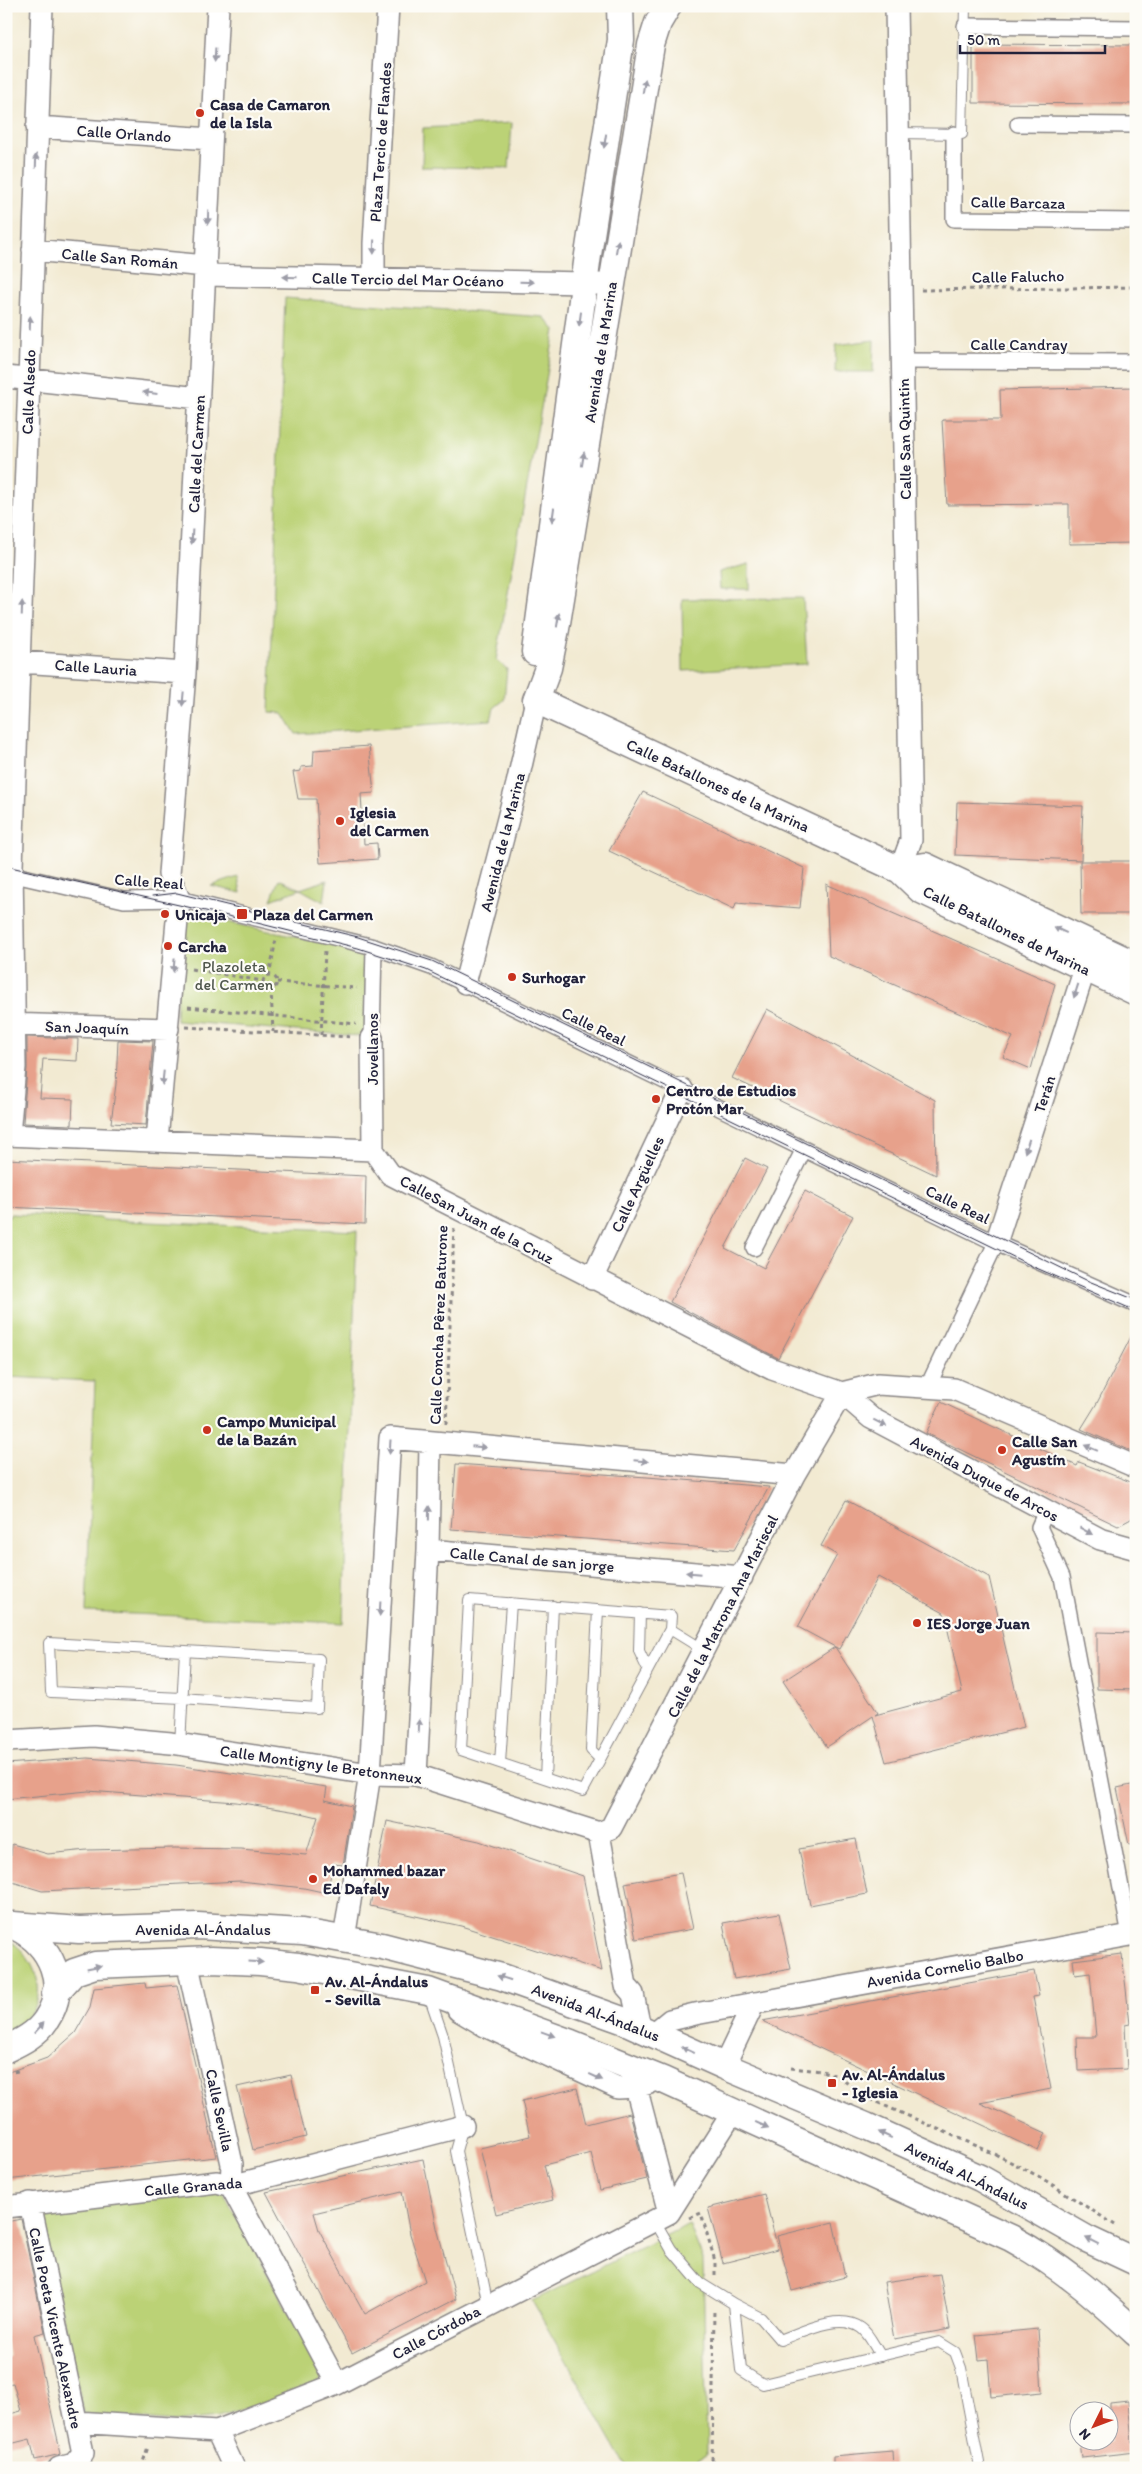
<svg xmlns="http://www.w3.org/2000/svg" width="1142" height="2474" font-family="Itim,sans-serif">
<rect width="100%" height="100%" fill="#fdfcf7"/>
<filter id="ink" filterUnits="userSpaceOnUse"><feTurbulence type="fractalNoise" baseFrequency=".02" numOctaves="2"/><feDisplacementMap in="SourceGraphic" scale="10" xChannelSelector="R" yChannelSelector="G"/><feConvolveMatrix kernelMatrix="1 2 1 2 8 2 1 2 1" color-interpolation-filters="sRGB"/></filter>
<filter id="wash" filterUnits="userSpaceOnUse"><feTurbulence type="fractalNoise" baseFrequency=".0096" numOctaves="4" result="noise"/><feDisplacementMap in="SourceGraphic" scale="20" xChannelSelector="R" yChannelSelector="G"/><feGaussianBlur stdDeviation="1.12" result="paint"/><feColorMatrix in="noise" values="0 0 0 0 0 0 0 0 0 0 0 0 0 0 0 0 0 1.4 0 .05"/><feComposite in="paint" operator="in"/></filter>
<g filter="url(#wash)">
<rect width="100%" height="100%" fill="#f2ead2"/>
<path fill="#bbd276" stroke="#6e7a58" d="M512 123 509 168 422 167 423 128Z
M285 298 544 317 555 330 496 660 507 669 504 700 494 708 491 720 296 734 283 713 269 712Z
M874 340 873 372H835L836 345Z
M749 564V589H720L719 572Z
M803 598 807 664 683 671 682 599Z
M238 877 241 893 211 886Z
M279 879 300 889 327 880 324 902 300 889 271 900Z
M181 912 370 953V1037L176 1021Z
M10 1214 101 1218 102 1220 357 1231 343 1623 86 1612 95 1381 6 1377V1216H10Z
M6 1938C28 1950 46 1981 35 2007 29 2020 18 2029 6 2037Z
M220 2187 323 2375 317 2386 218 2417 175 2422 84 2414 39 2206Z
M689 2224 703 2259 707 2455 681 2468H627L532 2301Z"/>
<g id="blocks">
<path fill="#e7a18b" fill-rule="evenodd" d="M973 44 1136 45V104L973 103Z
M1136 387V543L1069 544V504L947 505 942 420H1001L1000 390Z
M369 746 374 793 361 794 364 844 377 843 378 859 320 863 316 799H298L293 772 301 771V767L313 766 314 750Z
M643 792 804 868 800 908 736 903 734 909 609 851Z
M957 802 1083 806 1081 860 955 855Z
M1080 861H1136V914H1081Z
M826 884 1055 984 1031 1069 1003 1057 1013 1037 829 956Z
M767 1009 935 1100 936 1175 732 1078Z
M27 1037 78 1039 77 1061 43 1059 40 1098 73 1099 72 1125 23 1123 27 1068Z
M118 1040 153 1041 146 1125 111 1123 116 1084Z
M745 1158 767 1169 725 1248 764 1268 805 1191 853 1216 778 1358 670 1302Z
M6 1159 366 1176 365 1224 6 1207Z
M1133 1333 1136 1374V1453L1081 1429 1097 1403Z
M941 1402 1077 1466 1079 1462 1136 1484V1510L1131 1519 1118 1526 926 1433Z
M456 1464 647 1477 769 1487 734 1550 451 1529Z
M846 1500 989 1577 1024 1727 886 1762 873 1716 827 1747 783 1681 835 1647 798 1627 837 1555 821 1546ZM878 1577 944 1613 962 1692 875 1715 878 1713 835 1647 839 1649Z
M1097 1632 1136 1633V1690L1097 1689Z
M87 1758 176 1765 327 1787 325 1800 352 1806 343 1865 333 1864 327 1893 304 1888 240 1881 42 1891 6 1880V1854L11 1855 12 1844 48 1854 87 1850 175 1848 241 1849 306 1855 318 1817 297 1812 236 1802 88 1791 6 1799V1764Z
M1136 1784V1844L1129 1845 1117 1788Z
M387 1821 479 1841 583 1876 602 1971 461 1926 370 1906Z
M856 1839 867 1894 810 1905 799 1849Z
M681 1873 693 1929 636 1939 625 1883Z
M779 1913 791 1969 734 1979 723 1923Z
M1122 1954 1130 2024 1125 2025 1127 2069 1078 2071 1077 2037H1096L1090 1973 1075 1975 1073 1960Z
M1034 1971 1039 1996 1033 1997 1051 2089 980 2103 1046 2133 1038 2151 762 2021Z
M145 1983 146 1988 177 1985 216 2157 6 2180V2073L47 2058 75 2033 90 2007 94 1988Z
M291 2075 306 2137 253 2150 237 2087Z
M577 2088 586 2124 630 2113 647 2179 600 2190 591 2153 544 2165 553 2200 496 2214 480 2148 530 2136 522 2101Z
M423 2159 437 2228 456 2299 352 2353 266 2192ZM402 2192 410 2234 425 2281 365 2314 319 2230 314 2213Z
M764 2194 778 2249 723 2263 708 2208Z
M21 2219 45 2332 34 2335 61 2454 35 2460 30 2439 6 2445V2415L21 2411 13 2383 6 2384V2357H9L6 2341V2222Z
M833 2222 845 2277 792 2291 777 2236Z
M940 2274 950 2329 894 2339 884 2282Z
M1038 2329 1042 2392 991 2397 988 2359 979 2360 976 2335Z
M1128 2401 1132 2442H1136V2452L1082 2458 1080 2442H1110V2403Z
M892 2451 893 2468H833V2456Z"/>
</g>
</g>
<g filter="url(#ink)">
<use href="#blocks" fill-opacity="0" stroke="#8a8686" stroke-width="1"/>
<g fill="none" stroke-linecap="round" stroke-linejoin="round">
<defs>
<path id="service" d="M898 133 962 134 965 6
M469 1600 671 1616 670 1629 583 1791 461 1750Z
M598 1610 591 1750 600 1759
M640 1613 639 1651 648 1670
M670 1629 704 1650
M49 1643 319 1659 317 1708 182 1698 51 1692Z
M180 1745 185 1651
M500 1763 511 1603
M545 1778 553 1606
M429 1995 443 2036 463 2126 456 2151 488 2305
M655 2221 671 2249 700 2283 734 2304 741 2370 763 2384 939 2342 955 2352 961 2368 980 2468
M734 2304 761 2318 780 2340C802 2332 839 2312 861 2328 869 2333 875 2348 881 2356"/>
<path id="pedestrian" d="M965 26 1136 28
M1018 124 1136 125
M954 134V219L1136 221
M902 361 1136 362
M6 873 124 900 179 899 374 947 431 967 996 1243 1136 1305
M372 1038 374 947
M754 1248 804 1149
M928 1386 996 1243
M1047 1509 1039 1527 1062 1577 1130 1935"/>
<path id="minor" d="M896 6 911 840 900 870
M37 127 211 139
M33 250 206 266
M206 275 585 283 611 285
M374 278V243L388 6
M6 377 199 398
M6 661 185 673
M465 983 517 784 536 700
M6 1024 168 1029
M372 1038 373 1150
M6 1135 373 1150 390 1174 772 1369 842 1393 871 1418 1100 1539 1136 1549
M9 1135 15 1067 12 867 42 6
M157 1140 179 899 169 874 185 673 218 6
M996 1243 1090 953
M592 1279 682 1089
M842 1393 878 1384 954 1389 1136 1467
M430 1443 428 1550 742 1577
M6 1741 94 1736 171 1743 370 1774 416 1775 599 1833
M416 1775 428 1550
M599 1833 611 1828 794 1475 842 1393
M599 1833 626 1986
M344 1939 370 1774 390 1438 794 1475
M187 1961 232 2164 231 2186 337 2384
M626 1986 633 1994 640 2028
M458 2010 485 2026 618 2088 636 2087
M653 2034 670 2020 695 2014 1136 1934
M724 2066 754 2003
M650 2083 636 2087 669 2213
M30 2203 83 2453 74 2464 59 2468
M6 2207 217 2182 231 2186 463 2126
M76 2422 217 2431 337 2384 669 2213 733 2112
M217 2431 234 2468"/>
<path id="tertiary" d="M535 652 588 255 621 40 620 6
M536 700 548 668 556 629 651 45 658 23 668 6
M536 700 900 870
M1136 965 925 866 900 870 921 890 1136 992
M13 1925 79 1930 198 1926 302 1932 382 1946 502 1977 622 2020 724 2066 866 2126 980 2178 1087 2239 1136 2262
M55 1993 74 1972 95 1965 211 1960 260 1962 298 1966 428 1991 571 2043 663 2080 1011 2238C1061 2266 1094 2294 1136 2333
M6 2049C21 2042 37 2034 46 2020 70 1985 51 1944 16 1927"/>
</defs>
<use href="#service" stroke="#8a8686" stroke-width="12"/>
<use href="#pedestrian" stroke="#8a8686" stroke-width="18"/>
<use href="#minor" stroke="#8a8686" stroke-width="24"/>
<use href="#tertiary" stroke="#8a8686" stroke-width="29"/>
<path stroke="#8a8686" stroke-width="3" stroke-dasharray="4 4" stroke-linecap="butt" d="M921 290 1136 287
M191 969 263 981
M263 982a7 7 0 1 1 14 0a7 7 0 1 1-14 0Z
M269 976 276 939
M277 982 357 988
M271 989 273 1032
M188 1007 356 1024
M186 1027 352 1037
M321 1035 325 951
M446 1424 454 1227
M791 2068 822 2071 838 2076 865 2097 995 2154 1040 2177 1115 2225
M6 2073 18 2071
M690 2218 701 2213 715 2261V2275
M141 2468 148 2447
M712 2468 714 2308"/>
<use href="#service" stroke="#fff" stroke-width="10"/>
<use href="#pedestrian" stroke="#fff" stroke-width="15"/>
<use href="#minor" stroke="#fff" stroke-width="21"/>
<use href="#tertiary" stroke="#fff" stroke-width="26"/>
<path stroke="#22223b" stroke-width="1" d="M6 866 241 919 358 948 426 970 1034 1267 1136 1311
M152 896 177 893 358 937 432 961 1086 1280 1136 1300"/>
</g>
<defs><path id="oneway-solid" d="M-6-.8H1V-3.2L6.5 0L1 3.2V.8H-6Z" transform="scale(1.25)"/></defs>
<g fill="#9c9ca7">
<use href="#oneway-solid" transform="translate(215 55) rotate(93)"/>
<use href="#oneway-solid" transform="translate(644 86) rotate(-80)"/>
<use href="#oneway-solid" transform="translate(605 141) rotate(99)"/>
<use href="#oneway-solid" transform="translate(36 161) rotate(-88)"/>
<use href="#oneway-solid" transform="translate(208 217) rotate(92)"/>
<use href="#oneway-solid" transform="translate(374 247) rotate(91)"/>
<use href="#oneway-solid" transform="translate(617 247) rotate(-80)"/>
<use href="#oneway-solid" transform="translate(290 277) rotate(-179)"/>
<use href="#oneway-solid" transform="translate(527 282) rotate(1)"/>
<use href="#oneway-solid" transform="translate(580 319) rotate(98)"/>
<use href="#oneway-solid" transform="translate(30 323) rotate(-88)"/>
<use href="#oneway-solid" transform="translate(150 393) rotate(-173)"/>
<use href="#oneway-solid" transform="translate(583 459) rotate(-81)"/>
<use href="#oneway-solid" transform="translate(553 515) rotate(98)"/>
<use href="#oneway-solid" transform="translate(192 537) rotate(93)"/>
<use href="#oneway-solid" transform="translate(22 608) rotate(-88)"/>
<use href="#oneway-solid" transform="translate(558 620) rotate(-81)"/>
<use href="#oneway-solid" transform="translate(183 699) rotate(95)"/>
<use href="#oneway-solid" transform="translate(1060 930) rotate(-155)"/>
<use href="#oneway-solid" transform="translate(174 965) rotate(95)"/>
<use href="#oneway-solid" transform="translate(1076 991) rotate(108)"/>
<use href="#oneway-solid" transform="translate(163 1078) rotate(96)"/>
<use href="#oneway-solid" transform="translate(1027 1146) rotate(108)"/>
<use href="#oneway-solid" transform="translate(880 1423) rotate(27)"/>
<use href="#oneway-solid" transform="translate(390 1447) rotate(94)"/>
<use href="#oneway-solid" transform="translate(479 1447) rotate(5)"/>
<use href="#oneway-solid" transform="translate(1091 1448) rotate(-157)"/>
<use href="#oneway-solid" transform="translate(641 1461) rotate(5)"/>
<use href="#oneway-solid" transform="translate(429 1513) rotate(-89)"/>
<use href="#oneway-solid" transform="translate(1086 1531) rotate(29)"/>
<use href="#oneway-solid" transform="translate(693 1573) rotate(-175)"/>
<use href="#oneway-solid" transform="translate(380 1609) rotate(93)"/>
<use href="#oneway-solid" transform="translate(419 1726) rotate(-87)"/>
<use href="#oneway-solid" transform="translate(256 1962) rotate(3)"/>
<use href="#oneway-solid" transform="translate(94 1967) rotate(-12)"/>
<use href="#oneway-solid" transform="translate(504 1978) rotate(-162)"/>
<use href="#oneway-solid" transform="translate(39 2028) rotate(-47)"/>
<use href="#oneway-solid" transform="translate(548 2034) rotate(20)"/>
<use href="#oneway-solid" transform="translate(688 2050) rotate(-155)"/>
<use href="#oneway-solid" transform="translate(596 2077) rotate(25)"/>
<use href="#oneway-solid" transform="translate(762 2125) rotate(24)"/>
<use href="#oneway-solid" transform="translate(885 2135) rotate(-155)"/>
<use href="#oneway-solid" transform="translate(1092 2241) rotate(-154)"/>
</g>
</g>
<g fill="#c8321e" stroke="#fdfcf7" stroke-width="2">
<circle cx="200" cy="113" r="5"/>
<circle cx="340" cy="821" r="5"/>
<circle cx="165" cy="914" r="5"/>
<rect x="236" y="908" width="12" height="12" rx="2.5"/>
<circle cx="168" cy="946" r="5"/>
<circle cx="512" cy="977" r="5"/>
<circle cx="656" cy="1099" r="5"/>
<circle cx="207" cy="1430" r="5"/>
<circle cx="1002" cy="1450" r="5"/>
<circle cx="917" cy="1623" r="5"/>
<circle cx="313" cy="1879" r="5"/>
<rect x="310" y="1985" width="10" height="10" rx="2.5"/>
<rect x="827" y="2078" width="10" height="10" rx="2.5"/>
</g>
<g text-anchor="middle" stroke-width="4.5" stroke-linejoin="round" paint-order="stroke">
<g font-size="16" font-weight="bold" fill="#22223b" stroke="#fdfcf7" text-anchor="start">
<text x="210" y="110">Casa de Camaron<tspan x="210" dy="18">de la Isla</tspan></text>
<text x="350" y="818">Iglesia<tspan x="350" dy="18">del Carmen</tspan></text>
<text x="175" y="920">Unicaja</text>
<text x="253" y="920">Plaza del Carmen</text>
<text x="178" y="952">Carcha</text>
<text x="522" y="983">Surhogar</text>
<text x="666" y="1096">Centro de Estudios<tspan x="666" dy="18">Protón Mar</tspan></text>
<text x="217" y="1427">Campo Municipal<tspan x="217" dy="18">de la Bazán</tspan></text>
<text x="1012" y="1447">Calle San<tspan x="1012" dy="18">Agustín</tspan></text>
<text x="927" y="1629">IES Jorge Juan</text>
<text x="323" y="1876">Mohammed bazar<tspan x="323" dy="18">Ed Dafaly</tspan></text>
<text x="325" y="1987">Av. Al-Ándalus<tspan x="325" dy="18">- Sevilla</tspan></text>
<text x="842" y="2080">Av. Al-Ándalus<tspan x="842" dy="18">- Iglesia</tspan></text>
</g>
<g font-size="16" fill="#22223b" stroke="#fdfcf7">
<text transform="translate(124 133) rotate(4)" y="6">Calle Orlando</text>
<text transform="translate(380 142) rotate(-86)" y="6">Plaza Tercio de Flandes</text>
<text transform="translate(1018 202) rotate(1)" y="6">Calle Barcaza</text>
<text transform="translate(120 258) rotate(5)" y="6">Calle San Román</text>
<text transform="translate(1018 276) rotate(-1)" y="6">Calle Falucho</text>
<text transform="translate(408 279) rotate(1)" y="6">Calle Tercio del Mar Océano</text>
<text x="1019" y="350">Calle Candray</text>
<text transform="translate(600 352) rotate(-81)" y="6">Avenida de la Marina</text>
<text transform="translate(28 392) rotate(-88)" y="6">Calle Alsedo</text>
<text transform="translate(904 439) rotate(-91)" y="6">Calle San Quintin</text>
<text transform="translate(196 454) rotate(-87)" y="6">Calle del Carmen</text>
<text transform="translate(96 667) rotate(4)" y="6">Calle Lauria</text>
<text transform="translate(718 785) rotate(25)" y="6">Calle Batallones de la Marina</text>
<text transform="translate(502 842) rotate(-76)" y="6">Avenida de la Marina</text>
<text transform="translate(149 881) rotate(4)" y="6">Calle Real</text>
<text transform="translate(1007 930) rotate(26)" y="6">Calle Batallones de Marina</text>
<text transform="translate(594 1026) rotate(26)" y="6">Calle Real</text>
<text transform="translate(87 1027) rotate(2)" y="6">San Joaquín</text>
<text transform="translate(372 1049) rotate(-90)" y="6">Jovellanos</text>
<text transform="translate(1044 1094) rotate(-72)" y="6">Terán</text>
<text transform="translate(637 1184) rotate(-65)" y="6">Calle Argüelles</text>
<text transform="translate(958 1204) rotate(26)" y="6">Calle Real</text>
<text transform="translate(477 1219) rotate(28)" y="6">CalleSan Juan de la Cruz</text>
<text transform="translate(438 1325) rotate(-88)" y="6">Calle Concha Pêrez Baturone</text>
<text transform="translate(985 1478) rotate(28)" y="6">Avenida Duque de Arcos</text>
<text transform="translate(532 1559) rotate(5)" y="6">Calle Canal de san jorge</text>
<text transform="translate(722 1616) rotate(-63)" y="6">Calle de la Matrona Ana Mariscal</text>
<text transform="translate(321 1764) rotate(8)" y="6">Calle Montigny le Bretonneux</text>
<text x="203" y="1935">Avenida Al-Ándalus</text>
<text transform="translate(945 1968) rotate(-10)" y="6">Avenida Cornelio Balbo</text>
<text transform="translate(596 2012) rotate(21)" y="6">Avenida Al-Ándalus</text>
<text transform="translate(220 2110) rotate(78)" y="6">Calle Sevilla</text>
<text transform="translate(967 2175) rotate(26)" y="6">Avenida Al-Ándalus</text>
<text transform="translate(193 2186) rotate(-5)" y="6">Calle Granada</text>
<text transform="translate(56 2328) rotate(78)" y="6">Calle Poeta Vicente Alexandre</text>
<text transform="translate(436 2332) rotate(-28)" y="6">Calle Córdoba</text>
</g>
<g font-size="16" fill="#50574d" stroke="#fdfcf7">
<text x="234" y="972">Plazoleta<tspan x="234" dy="18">del Carmen</tspan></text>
</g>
</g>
<rect width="1142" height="2474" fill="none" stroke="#fdfcf7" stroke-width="25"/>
<g transform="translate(1094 2426) rotate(228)"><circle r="24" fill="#fdfcf7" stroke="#a5a5ac"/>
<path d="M0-4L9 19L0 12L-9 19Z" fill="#c8321e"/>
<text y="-8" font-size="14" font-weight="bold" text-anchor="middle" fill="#22223b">N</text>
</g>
<path d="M960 45v8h145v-8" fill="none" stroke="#22223b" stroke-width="2.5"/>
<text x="967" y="45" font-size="15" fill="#22223b" stroke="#fdfcf7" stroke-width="4" paint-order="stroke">50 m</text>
</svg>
